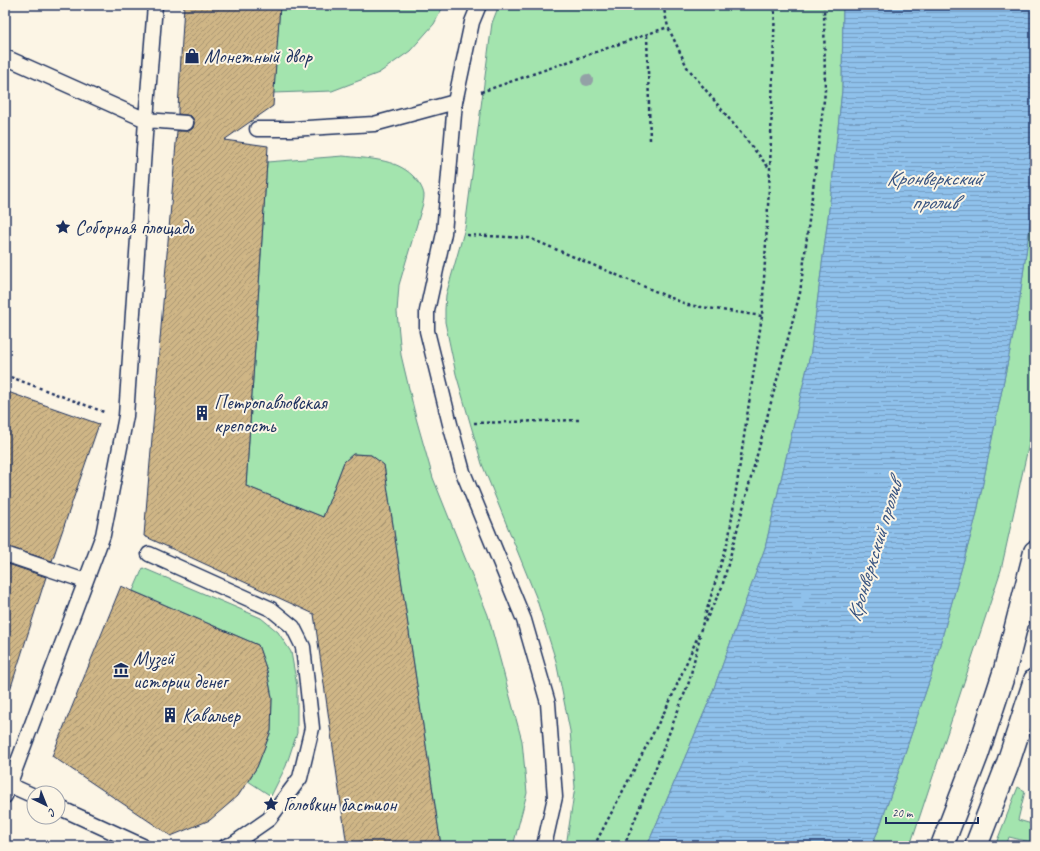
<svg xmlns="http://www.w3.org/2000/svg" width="1040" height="851" font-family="Caveat,sans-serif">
<defs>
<pattern id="water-rules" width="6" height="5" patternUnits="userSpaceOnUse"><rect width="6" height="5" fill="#8fc1eb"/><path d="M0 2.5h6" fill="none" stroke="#749dc2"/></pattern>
<pattern id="building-hatch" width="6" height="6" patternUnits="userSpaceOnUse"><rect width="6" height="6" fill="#cfb686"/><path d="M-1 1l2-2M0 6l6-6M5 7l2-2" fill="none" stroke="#a79471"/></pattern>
</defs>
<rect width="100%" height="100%" fill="#fcf5e5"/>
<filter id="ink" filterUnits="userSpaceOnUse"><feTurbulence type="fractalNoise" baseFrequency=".025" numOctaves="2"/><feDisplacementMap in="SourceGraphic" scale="8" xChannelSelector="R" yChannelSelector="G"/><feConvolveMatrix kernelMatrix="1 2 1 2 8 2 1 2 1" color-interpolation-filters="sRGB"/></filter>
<g filter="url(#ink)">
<path fill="#a3e4ae" stroke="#5f8a86" d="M280 5H444L434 24 410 51 379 73 332 91 273 93Z
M499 5H843L842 90 831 194 811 351 765 548 710 699 647 846H566L575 787 570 731 556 661 536 597 482 464 456 374 445 322V309L446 295 465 228 492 23Z
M343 156C368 159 395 158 413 176 418 181 423 188 424 195 424 199 423 204 422 207L399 285 397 312 401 355 416 418 433 478 488 615 522 741 527 793 513 846H441L384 465 371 455 353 454 344 462 323 517 246 486 267 162Z
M1031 217 1035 219V416L1001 570 910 846H871L879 829 931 676 976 517 1018 311Z
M143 568 261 618 278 632 291 652 297 686V733L286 766 271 796 248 781 257 767 271 731 272 698 267 671 258 645 133 591Z
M1018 787 1025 791 1018 820 1032 824 1035 809 1034 843 1009 837 1006 846H995Z"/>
<path fill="url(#water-rules)" stroke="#6187b3" d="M843 5H1035V208L1031 217 1018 311 976 517 931 676 879 829 871 846H647L710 699 765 548 811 351 831 194 842 90Z"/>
<path fill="url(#building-hatch)" stroke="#1b2f5e" d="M184 5H280L273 106 224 140 268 146 246 486 323 517 344 462 353 454 371 455 384 465 441 846H347L314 614 144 536 177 131H189L193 128 194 124V120L191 116 178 114V109Z
M5 391 99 424 52 561 5 546Z
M5 563 46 577 10 690 5 689Z
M121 586 258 645 267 671 272 698 271 731 257 767 238 796 210 820 171 836 52 756Z"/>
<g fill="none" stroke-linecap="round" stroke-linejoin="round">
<defs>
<path id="service" d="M479 5 472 22 455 102 444 233 427 311V331L450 424 463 472 524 620 548 703 555 797 544 846
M5 57 146 120 186 123
M257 129H291L374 124 455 102
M5 554 85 581
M149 554 271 609 293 627 303 647 312 728 300 778 269 819 233 844 226 846
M5 783 34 796
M5 796 103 535 126 416 146 120 155 5
M58 807 143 846"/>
<path id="secondary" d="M942 846 977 755 1005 670 1035 552
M976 846 1007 766 1035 680"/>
</defs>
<use href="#service" stroke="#1b2f5e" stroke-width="17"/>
<use href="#secondary" stroke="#1b2f5e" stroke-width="25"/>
<path stroke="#1b2f5e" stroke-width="2.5" stroke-dasharray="3 3" stroke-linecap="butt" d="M663 5 668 27 687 67 770 169
M647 35 650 140
M481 92 668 27
M467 235 529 238 688 305 762 316
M5 375 104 412
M474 423 579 420
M705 622 722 587 800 293 825 92 824 5
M594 846 670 701 701 629 729 537 762 316 770 169 775 5
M624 846 653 775 689 682 700 636"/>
<use href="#service" stroke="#fcf5e5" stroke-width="14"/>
<use href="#secondary" stroke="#fcf5e5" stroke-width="22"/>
</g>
<circle fill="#93a1a6" cx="587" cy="80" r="6"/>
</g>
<defs>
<symbol id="shop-bare" viewBox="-9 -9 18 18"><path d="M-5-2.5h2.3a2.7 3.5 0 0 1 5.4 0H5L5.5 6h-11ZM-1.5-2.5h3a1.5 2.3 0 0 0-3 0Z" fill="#1b2f5e" stroke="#fcf5e5" stroke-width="2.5" paint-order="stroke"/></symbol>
<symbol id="sight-bare" viewBox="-9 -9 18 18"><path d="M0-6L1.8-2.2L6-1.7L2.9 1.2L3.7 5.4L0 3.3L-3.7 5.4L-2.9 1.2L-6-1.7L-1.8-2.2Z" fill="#1b2f5e" stroke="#fcf5e5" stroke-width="2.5" paint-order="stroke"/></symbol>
<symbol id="building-bare" viewBox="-9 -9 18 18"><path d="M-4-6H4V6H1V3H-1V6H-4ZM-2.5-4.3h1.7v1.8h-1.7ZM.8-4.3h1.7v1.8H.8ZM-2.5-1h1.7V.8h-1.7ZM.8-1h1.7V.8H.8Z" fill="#1b2f5e" stroke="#fcf5e5" stroke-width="2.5" paint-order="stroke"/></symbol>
<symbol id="museum-bare" viewBox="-9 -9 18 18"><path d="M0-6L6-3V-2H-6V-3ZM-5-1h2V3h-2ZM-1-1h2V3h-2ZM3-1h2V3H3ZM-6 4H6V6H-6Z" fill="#1b2f5e" stroke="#fcf5e5" stroke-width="2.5" paint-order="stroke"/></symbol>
</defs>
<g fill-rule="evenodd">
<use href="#shop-bare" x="181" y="45" width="22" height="22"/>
<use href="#sight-bare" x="52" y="216" width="22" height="22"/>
<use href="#building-bare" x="191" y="402" width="22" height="22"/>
<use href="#museum-bare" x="110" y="659" width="22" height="22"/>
<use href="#building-bare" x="159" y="704" width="22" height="22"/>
<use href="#sight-bare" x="260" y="793" width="22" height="22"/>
</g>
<g text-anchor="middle" stroke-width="4" stroke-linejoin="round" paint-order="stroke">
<g font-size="20" fill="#1b2f5e" stroke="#fcf5e5" text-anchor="start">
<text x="204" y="63">Монетный двор</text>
<text x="75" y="234">Соборная площадь</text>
<text x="214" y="409">Петропавловская<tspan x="214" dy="23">крепость</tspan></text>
<text x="133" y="665">Музей<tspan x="133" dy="23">истории денег</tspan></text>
<text x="182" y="722">Кавальер</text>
<text x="283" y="811">Головкин бастион</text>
</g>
<g font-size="21" font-style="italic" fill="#385481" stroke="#fcf5e5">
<text x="934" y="185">Кронверкский<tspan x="934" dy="24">пролив</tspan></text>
<text transform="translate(874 551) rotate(-73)" y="7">Кронверкский пролив</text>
</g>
</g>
<rect width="1040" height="851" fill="none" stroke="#fcf5e5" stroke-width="20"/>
<rect x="10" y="10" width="1020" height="831" fill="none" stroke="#1b2f5e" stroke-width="1.5" filter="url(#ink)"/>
<g transform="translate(46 805) rotate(137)"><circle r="19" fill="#fcf5e5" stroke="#a2a6af"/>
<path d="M0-3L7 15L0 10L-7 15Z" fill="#1b2f5e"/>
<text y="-6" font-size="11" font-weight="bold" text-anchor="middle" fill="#1b2f5e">С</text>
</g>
<path d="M886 817v6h92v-6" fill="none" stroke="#1b2f5e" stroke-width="2"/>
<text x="892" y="817" font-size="12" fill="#1b2f5e" stroke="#fcf5e5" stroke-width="3" paint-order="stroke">20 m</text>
</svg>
